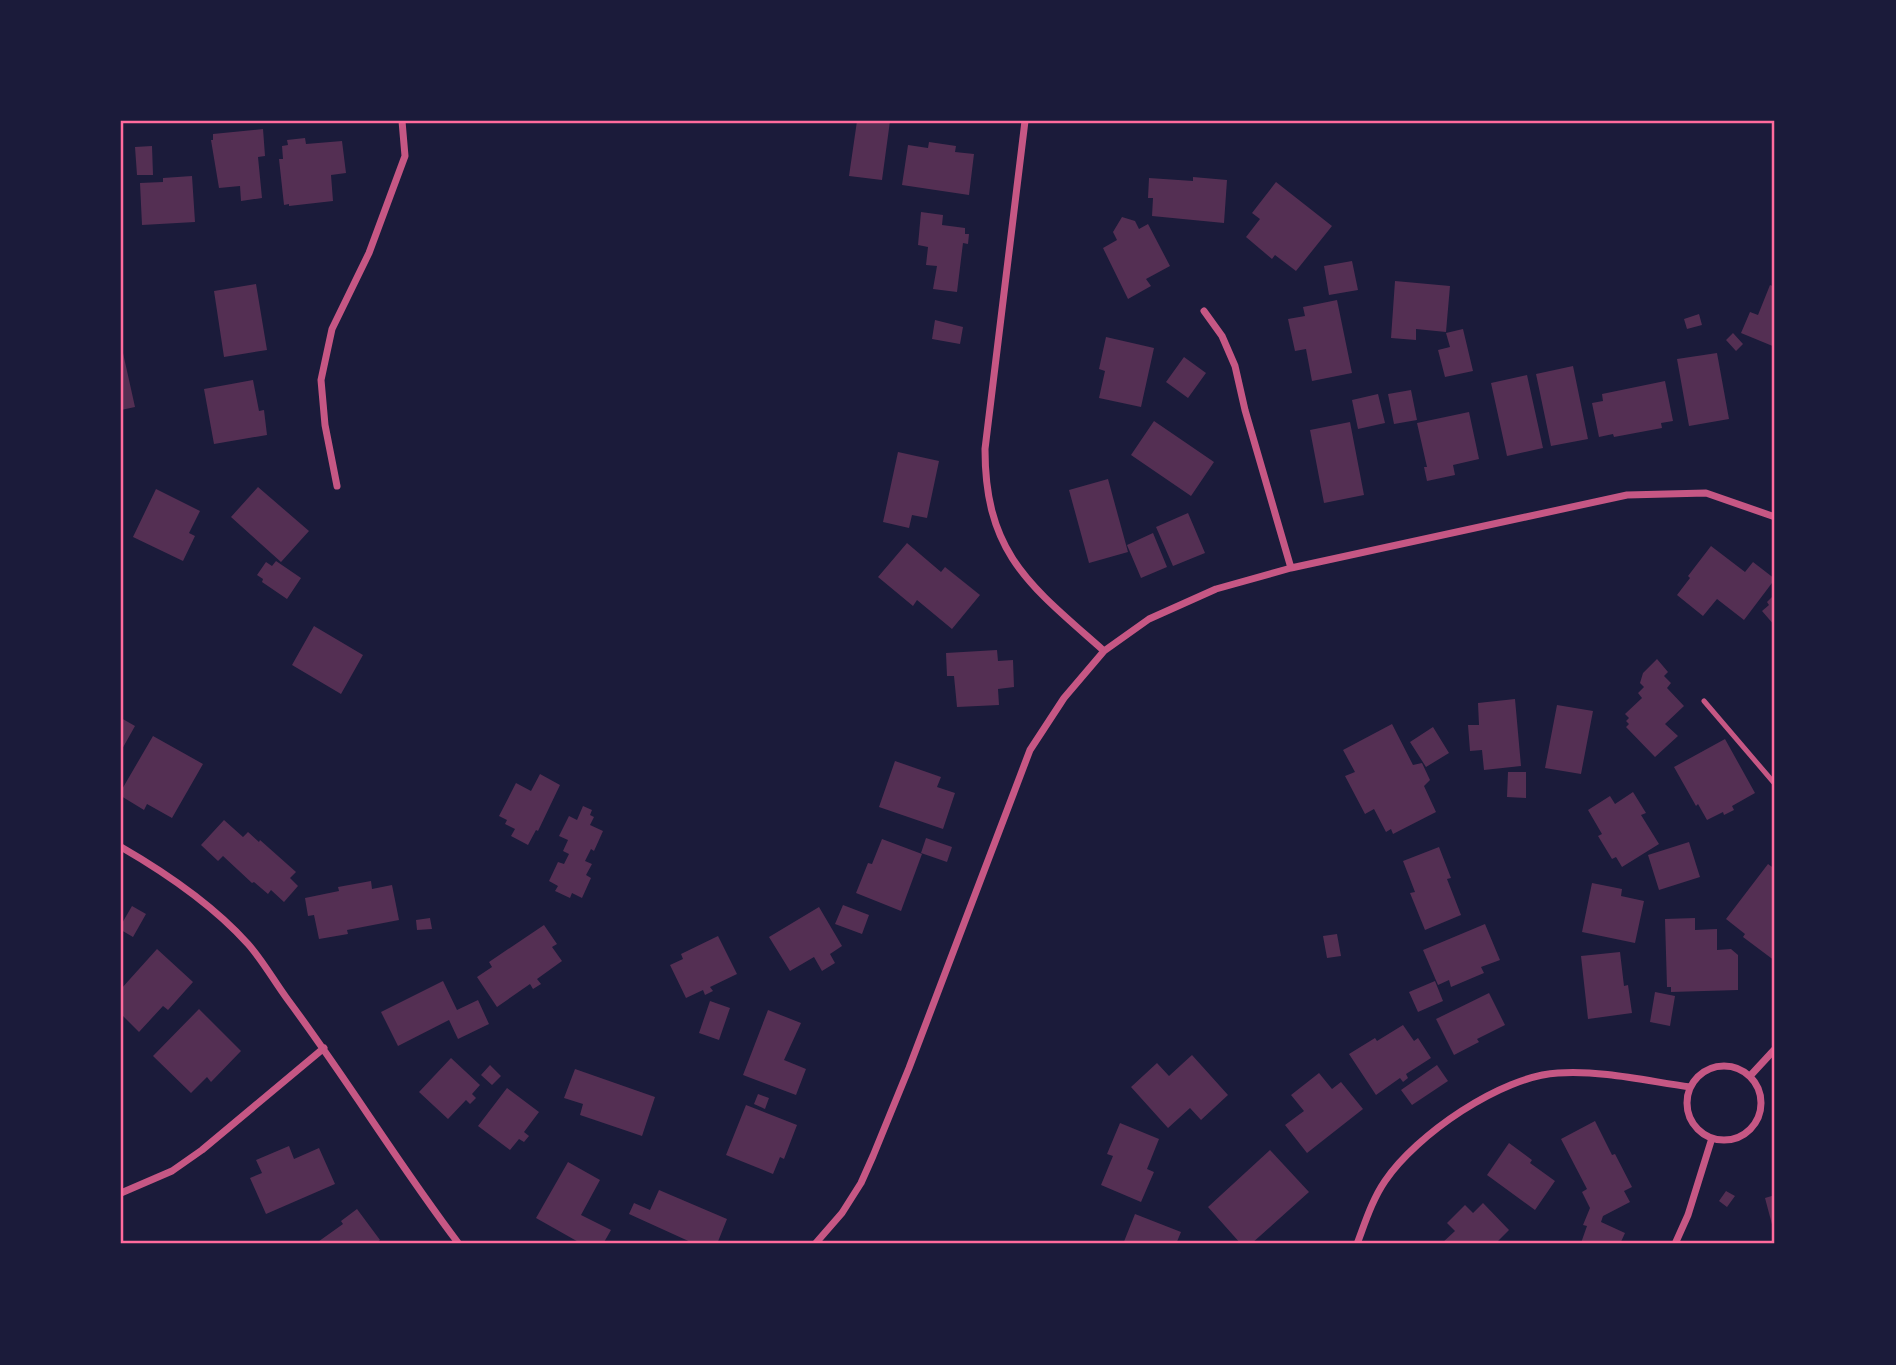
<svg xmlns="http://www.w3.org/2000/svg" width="1896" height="1365" font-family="Overpass,sans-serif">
<rect width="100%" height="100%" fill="#1b1b3a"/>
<path fill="#542f53" d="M857 121H890L882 180 849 176Z
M263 129 265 156 258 157 262 198 241 201 240 186 219 188 211 140H213V134Z
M305 138 306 144 342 141 346 173 331 175 333 201 289 206V204L284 205 279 159H283L282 146 288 145 287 140Z
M929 142 956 146 955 152 974 154 969 195 902 185 908 145 928 148Z
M152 146 153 175H137L135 147Z
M192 176 195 222 142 225 140 183 163 182V178Z
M1193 177 1227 180 1224 223 1152 216 1153 198H1148L1149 178 1193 181Z
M1276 182 1332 226 1296 271 1275 255 1272 259 1246 237 1260 219 1252 213Z
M921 212 943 215 942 225 965 228V234H969L968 244 963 243 957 292 933 289 937 266 926 265 928 247 918 245Z
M1122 217 1135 221 1139 229 1148 224 1170 266 1146 279 1151 286 1128 299 1103 248 1117 240 1113 232Z
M1352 261 1358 290 1329 295 1324 266Z
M1395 281 1450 286 1446 332 1416 329V340L1391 338Z
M256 284 267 350 224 357 214 291Z
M1770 285 1775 287V347L1741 333 1750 312 1758 315Z
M1337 300 1352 373 1312 381 1306 349 1295 351 1288 319 1305 316 1303 307Z
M1699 314 1702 325 1687 329 1684 319Z
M935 320 963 327 960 344 932 339Z
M1463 329 1473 371 1445 377 1438 350 1450 347 1446 333Z
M1733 333 1743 344 1736 351 1726 340Z
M1106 337 1154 348 1141 407 1099 398 1105 371 1099 369Z
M123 353 135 407 121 410V354Z
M1717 353 1729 419 1689 426 1677 359Z
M1184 357 1206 373 1188 398 1166 382Z
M1573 366 1588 439 1551 446 1536 374Z
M1527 375 1543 448 1507 456 1491 383Z
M253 380 259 411 264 410 267 435 214 444 204 389Z
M1665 381 1673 421 1661 423 1662 428 1614 437 1613 434 1599 437 1592 403 1603 401 1602 394Z
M1411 390 1417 420 1394 424 1388 394Z
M1378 394 1385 423 1358 429 1352 400Z
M1469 412 1479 459 1453 465 1455 475 1427 481 1424 467H1427L1417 423Z
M1154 421 1214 462 1191 496 1131 455Z
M1350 422 1364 495 1324 503 1310 430Z
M898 452 939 461 927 518 912 515 909 528 883 522Z
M1108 479 1128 552 1089 563 1069 490Z
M258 487 309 531 281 562 231 517Z
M156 489 200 511 189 533 195 536 183 561 133 537Z
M1188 513 1205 553 1173 566 1156 527Z
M1153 533 1167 567 1141 578 1127 545Z
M907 543 941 572 945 567 980 595 952 629 917 600 913 606 878 577Z
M1711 546 1745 572 1753 562 1775 579 1744 620 1717 599 1703 616 1677 595 1690 578 1688 576Z
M276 561 301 578 287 599 262 582 263 579 257 575 266 562 272 566Z
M1775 594V626L1762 611 1769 605 1767 602Z
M314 626 363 655 341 694 292 665Z
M997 650 998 661 1013 660 1014 687 998 689 999 705 957 707 954 676H947L946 653Z
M1657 659 1668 672 1664 676 1671 683 1667 688 1684 706 1665 724 1678 736 1655 757 1626 727 1629 724 1626 721 1629 718 1625 714 1642 698 1638 693 1644 687 1640 683 1643 673Z
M1515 699 1521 766 1484 770 1482 750 1470 751 1468 725H1479L1478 703Z
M1557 705 1593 711 1581 774 1545 768Z
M121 718 135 726 121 751Z
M1392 724 1413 765 1422 763 1430 780 1424 786 1436 812 1393 834 1391 829 1386 832 1374 809 1365 814 1345 776 1355 772 1343 750Z
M1433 727 1449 753 1426 767 1410 742Z
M153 736 203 764 172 818 147 804 144 810 121 796V791Z
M1725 739 1755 793 1732 806 1734 810 1724 815 1723 812 1707 820 1698 804 1696 806 1674 767Z
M895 761 941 777 937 787 955 793 943 829 879 807Z
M1508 772H1526V798L1507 797Z
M540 774 560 785 538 831 536 830 528 845 511 836 515 829 505 824 507 820 499 816 516 783 531 791Z
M1633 792 1646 813 1641 815 1659 844 1622 867 1616 857 1612 859 1598 836 1602 834 1588 810 1610 796 1615 804Z
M583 806 592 810 590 815 594 817 590 825 603 831 594 851 591 849 585 861 592 864 586 875 591 878 582 898 572 893 570 898 555 891 558 886 549 881 558 862 564 864 569 854 563 851 568 840 559 836 569 816 577 820Z
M224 820 243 837 248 832 259 842 260 840 296 872 290 878 298 886 284 902 271 890 268 894 254 882 252 883 223 856 218 861 201 845Z
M926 838 952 847 947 862 921 853Z
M882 839 922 854 901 911 856 893 868 863 872 864Z
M1689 842 1700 877 1659 890 1648 855Z
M1439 847 1451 878 1447 879 1461 915 1425 930 1410 893 1415 892 1403 861Z
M1768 864 1775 869V961L1743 937 1745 934 1726 919Z
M371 881 372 889 392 885 399 920 347 930 348 934 319 939 314 915 308 916 305 898 339 891 338 887Z
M1592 883 1622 889 1621 896 1644 901 1635 943 1582 932Z
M843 905 869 915 862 934 835 924Z
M132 906 146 914 133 937 121 930V925Z
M819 907 842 946 830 954 835 963 822 971 814 957 790 971 769 937Z
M430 918 432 929 417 930 416 920Z
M1695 918V930L1717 929V950L1731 949 1738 955V990L1671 992V987H1667L1665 919Z
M1485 924 1500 960 1481 967 1484 973 1451 987 1449 980 1438 985 1423 950Z
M544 925 557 944 552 947 562 961 537 979 541 984 533 989 530 984 497 1007 477 977 492 967 489 962Z
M1337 934 1341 956 1327 958 1323 936Z
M718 936 737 974 710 987 713 991 705 995 703 990 686 998 670 965 683 959 681 954Z
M157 949 193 982 168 1010 163 1006 139 1032 121 1014V989Z
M1620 952 1624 986 1628 985 1632 1013 1588 1019 1581 956Z
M443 981 457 1010 478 1000 489 1024 458 1039 449 1020 398 1046 381 1012Z
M1435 981 1443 1001 1418 1012 1409 992Z
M1655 992 1675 996 1670 1026 1650 1022Z
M1489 993 1505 1025 1477 1039 1479 1042 1454 1055 1436 1019Z
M710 1001 730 1008 719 1040 699 1033Z
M199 1009 241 1051 211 1082 207 1077 191 1093 153 1056Z
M768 1010 801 1023 784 1060 806 1069 796 1095 743 1075Z
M1403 1025 1414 1041 1418 1038 1431 1058 1406 1074 1408 1078 1403 1082 1400 1078 1376 1095 1349 1054 1375 1038 1377 1041Z
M1192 1055 1228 1095 1201 1120 1190 1108 1168 1128 1131 1087 1157 1063 1169 1076Z
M451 1058 480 1085 472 1094 476 1098 470 1104 466 1100 448 1119 419 1092Z
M490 1065 501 1076 492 1085 481 1075Z
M1437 1065 1448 1081 1412 1105 1401 1090Z
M575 1069 655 1097 642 1136 580 1115 583 1104 564 1098Z
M1319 1073 1332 1089 1341 1082 1363 1109 1307 1153 1285 1125 1304 1111 1291 1095Z
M507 1088 539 1112 524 1132 529 1136 524 1142 519 1139 510 1150 478 1126Z
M758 1094 769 1098 765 1109 754 1104Z
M746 1105 797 1125 784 1159 780 1157 773 1174 726 1155Z
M1595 1121 1612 1155 1615 1154 1632 1187 1624 1191 1630 1202 1603 1216 1601 1222 1625 1233 1620 1244 1581 1243 1587 1226 1583 1225 1590 1208 1582 1192 1587 1189 1561 1139Z
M1120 1123 1159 1139 1147 1169 1154 1172 1141 1202 1101 1185 1113 1156 1107 1154Z
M1509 1143 1532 1160 1530 1163 1555 1181 1535 1210 1487 1175Z
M289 1146 294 1159 319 1148 335 1184 266 1214 250 1178 262 1173 256 1160Z
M1270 1150 1309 1192 1251 1244H1241L1208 1207Z
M568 1162 600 1180 581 1215 611 1230 603 1244H582L536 1218Z
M659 1190 727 1219 717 1244H695L629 1214 634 1203 650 1210Z
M1726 1191 1735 1196 1727 1207 1719 1201Z
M1775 1195V1232H1774L1765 1198Z
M1483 1203 1509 1230 1495 1244H1441L1455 1231 1447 1223 1465 1205 1473 1213Z
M357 1209 380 1240 375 1244H315L343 1224 341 1221Z
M1135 1214 1181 1232 1176 1244H1123Z"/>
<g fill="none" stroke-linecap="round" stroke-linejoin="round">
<path stroke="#c65784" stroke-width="5" d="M1704 701 1775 784"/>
<path stroke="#c65784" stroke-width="7" d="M1025 121 985 449C985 555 1031 586 1104 651
M1204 311 1222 336 1235 366 1245 410 1291 568
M337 486 325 425 321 380 332 329 369 253 405 156 402 121
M121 847C166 873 213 905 248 944 263 961 274 981 288 1000 347 1079 399 1165 459 1244
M1687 1103a37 37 0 1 1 74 0a37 37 0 1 1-74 0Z
M1750 1076 1775 1049
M121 1193 172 1171 202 1150 324 1048
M815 1244 842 1213 861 1183 873 1156 909 1068 1030 750 1064 698 1104 651 1149 619 1216 589 1291 568 1627 495 1706 493 1775 517
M1357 1244C1365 1223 1372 1200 1385 1181 1416 1135 1501 1076 1558 1073 1601 1070 1647 1081 1690 1087
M1675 1244 1688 1215 1712 1138"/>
</g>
<rect width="1896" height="1365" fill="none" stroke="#1b1b3a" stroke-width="245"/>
<rect x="122" y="122" width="1651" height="1120" fill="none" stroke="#ff6b9d" stroke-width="2.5"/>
</svg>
